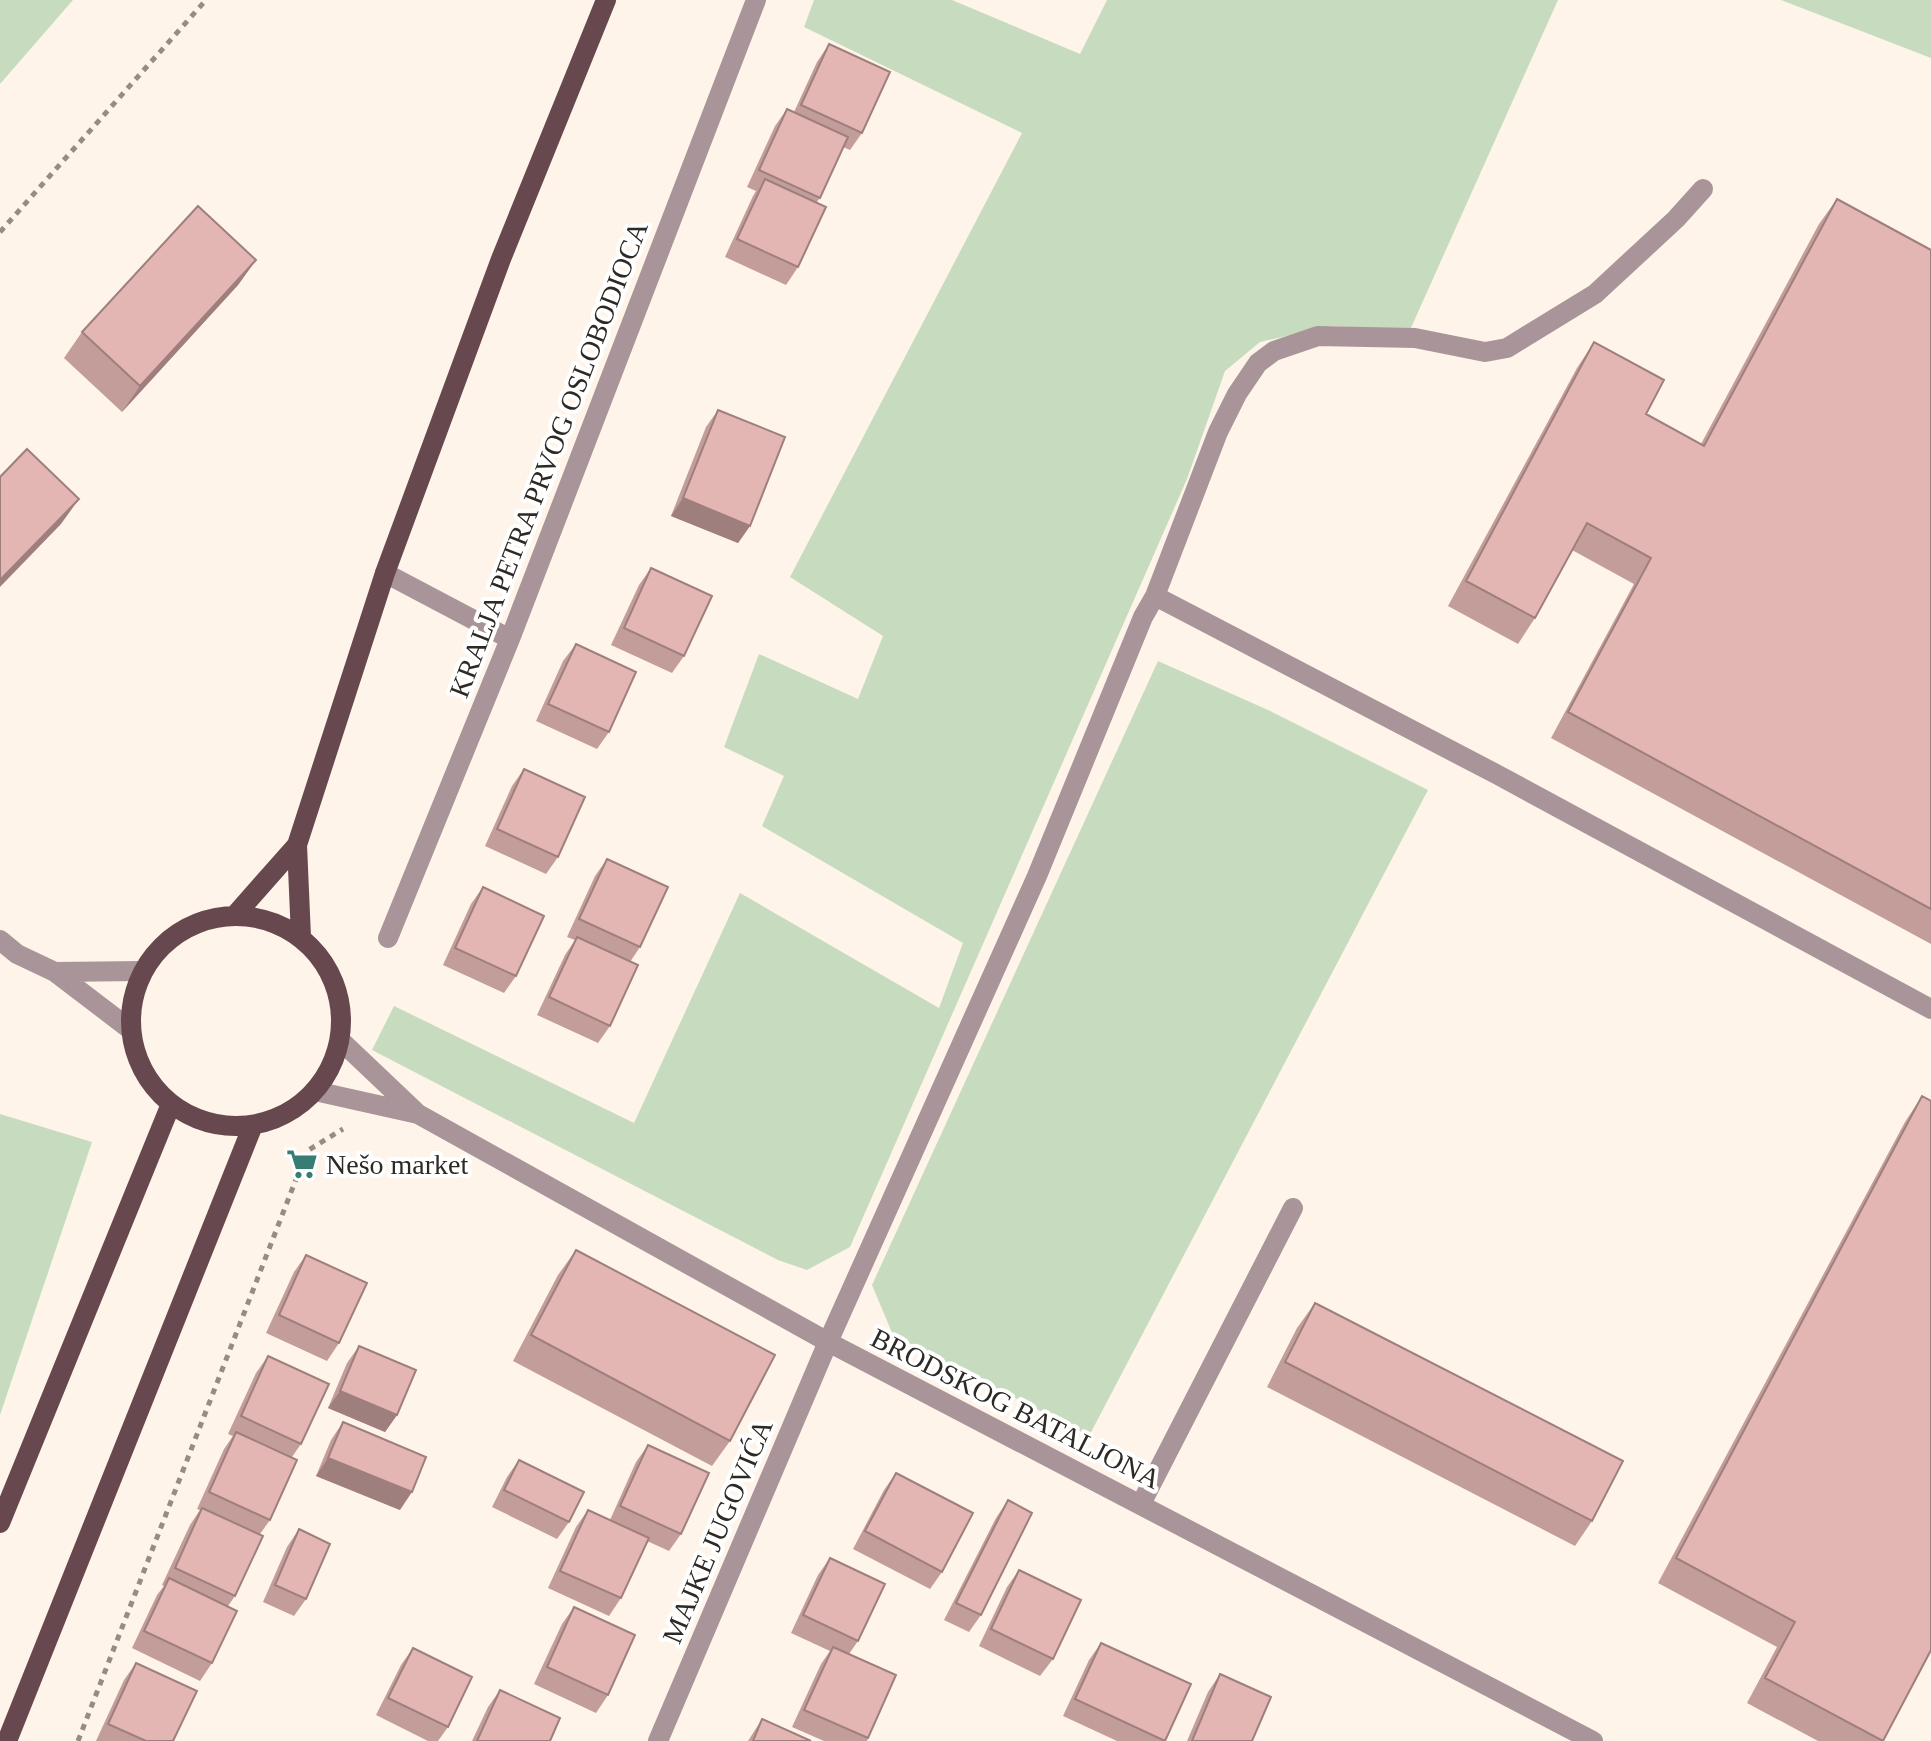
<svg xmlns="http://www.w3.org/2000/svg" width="1931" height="1741" font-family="'Times New Roman',serif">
<rect width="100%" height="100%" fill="#fef4ea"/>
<path fill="#c7dcbe" d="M0 0H73L0 84Z
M814 0H952L1080 54 1107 0H1558L1410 330 1332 326 1260 342 1225 371 1187 479 850 1247 807 1270 778 1260 372 1050 394 1006 634 1123 740 893 939 1008 963 943 762 826 784 776 724 747 759 654 858 699 883 636 790 577 1022 133 804 27Z
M1781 0H1931V58Z
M1158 661 1268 710 1428 790 1089 1436 893 1335 872 1285Z
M0 1114 92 1142 0 1415Z"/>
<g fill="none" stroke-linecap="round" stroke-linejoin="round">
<path stroke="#938d85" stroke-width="5" stroke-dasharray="6 6" stroke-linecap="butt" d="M0 232 206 0
M78 1741 307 1151 343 1129"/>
<path stroke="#a99599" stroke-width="20" d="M385 573 510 639
M1155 596 1218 432 1237 394 1258 363 1274 351 1318 336 1415 338 1485 352 1507 348 1595 294 1676 219 1703 189
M388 938 510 639 756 0
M0 940 17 954 55 972 131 1030
M55 972 142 971
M340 1040 418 1114 828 1342 1593 1741
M315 1091 418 1114
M1141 1504 1293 1208
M658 1741 828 1342 1037 876 1143 617 1155 596 1498 775 1931 1009"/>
<path stroke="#67484f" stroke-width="20" d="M236 914 297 845
M131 1021a105 105 0 1 1 210 0a105 105 0 1 1-210 0Z
M301 937 297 845 385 573 501 259 606 0
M0 1523 171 1104
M7 1741 253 1125"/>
</g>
<path fill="#c39d9a" d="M829 44 862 133 850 150 843 147 820 198 816 203 798 267 786 285 725 257 753 196 756 191 747 187 775 126 787 109 794 112 817 62Z
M1837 199 1931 250V944L1551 738 1634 584 1572 550 1535 618 1518 644 1448 606 1577 368 1594 342 1646 414 1701 444 1819 224Z
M256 260 238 285 122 412 64 358 82 332Z
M718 410 750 526 738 543 671 516 706 427Z
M651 568 684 656 672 673 611 645 639 585Z
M576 644 609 732 597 749 536 721 563 661Z
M524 769 558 857 546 874 485 846 512 786Z
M607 859 640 947 630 962 610 1026 598 1043 537 1015 565 955 575 940 567 937 595 876Z
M483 887 516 976 504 993 443 965 471 904Z
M1922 1096 1883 1741H1818L1747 1703 1777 1647 1658 1583 1905 1122Z
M576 1250 730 1441 712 1466 513 1361 558 1275Z
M306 1255 339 1343 327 1361 266 1333 294 1272Z
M1315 1303 1592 1521 1575 1546 1267 1387 1297 1328Z
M359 1346 397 1415 385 1432 328 1408 347 1363Z
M268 1356 301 1444 292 1457 270 1520 260 1534 235 1596 228 1606 212 1663 200 1681 132 1648 157 1595 164 1586 162 1585 190 1525 200 1510 197 1509 224 1449 233 1436 228 1434 256 1373Z
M343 1422 400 1510 316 1476 331 1440Z
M648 1445 681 1534 669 1551 647 1541 621 1598 609 1616 548 1588 576 1527 588 1510 610 1520 636 1462Z
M519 1460 569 1522 557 1539 492 1507 507 1477Z
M896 1473 942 1572 930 1589 853 1549 884 1490Z
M1008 1500 981 1615 969 1632 944 1620 996 1518Z
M299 1529 306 1599 294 1616 263 1602 287 1547Z
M830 1558 858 1641 849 1654 868 1738 867 1741H824L792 1727 821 1664 830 1651 791 1633 818 1575Z
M1019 1570 1053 1659 1040 1676 979 1646 1007 1587Z
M574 1607 608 1695 596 1713 534 1684 562 1624Z
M1101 1643 1165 1741H1117L1063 1716 1089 1660Z
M413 1648 448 1727 438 1741H428L376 1715 401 1665Z
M136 1663 173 1741H96L124 1680Z
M1220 1674 1252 1741H1187L1208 1692Z
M500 1690 550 1741H472L488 1707Z
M762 1719 811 1741H748Z"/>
<path fill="#9f7f7d" d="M256 260 238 285 122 412 140 386Z
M683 498 750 526 738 543 671 516Z
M79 499 61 524 0 587V580Z
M340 1391 397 1415 385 1432 328 1408Z
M328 1458 412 1492 400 1510 316 1476Z"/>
<path fill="#e3b6b3" stroke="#9f7f7d" stroke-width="2" d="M829 44 890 72 862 133 801 105Z
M787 109 848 137 820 198 759 170Z
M765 179 826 207 798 267 737 239Z
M1837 199 1931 250V909L1568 712 1651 558 1587 523 1535 618 1466 581 1594 342 1664 380 1646 414 1704 446Z
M198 206 256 260 140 386 82 332Z
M718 410 785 437 750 526 683 498Z
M27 449 79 499 0 580V477Z
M651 568 712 596 684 656 624 628Z
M576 644 636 672 609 732 548 704Z
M524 769 585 797 558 857 497 829Z
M607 859 668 887 640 947 579 919Z
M483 887 544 916 516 976 455 948Z
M577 937 638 965 610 1026 549 997Z
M1922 1096 1931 1101V1650L1883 1741 1765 1678 1795 1622 1676 1558Z
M576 1250 775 1355 730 1441 531 1335Z
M306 1255 367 1283 339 1343 279 1315Z
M1315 1303 1623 1461 1592 1521 1285 1362Z
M359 1346 416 1370 397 1415 340 1391Z
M268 1356 329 1384 301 1444 241 1416Z
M343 1422 426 1457 412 1492 328 1458Z
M236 1432 297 1460 270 1520 209 1492Z
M648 1445 709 1473 681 1534 620 1506Z
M519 1460 584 1492 569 1522 504 1490Z
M896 1473 973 1513 942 1572 865 1531Z
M1008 1500 1032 1513 981 1615 956 1603Z
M202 1508 263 1536 235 1596 175 1568Z
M588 1510 649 1538 621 1598 560 1571Z
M299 1529 330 1544 306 1599 275 1585Z
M830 1558 885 1584 858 1641 803 1615Z
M1019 1570 1081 1600 1053 1659 991 1629Z
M169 1578 237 1611 212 1663 144 1631Z
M574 1607 635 1635 608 1695 547 1667Z
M1101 1643 1191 1684 1165 1741 1075 1699Z
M833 1647 896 1675 868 1738 804 1710Z
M413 1648 472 1677 448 1727 388 1698Z
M136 1663 197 1691 173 1741H146L108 1724Z
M1220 1674 1271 1697 1252 1741H1192Z
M500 1690 560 1718 550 1741H477Z
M762 1719 811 1741H753Z"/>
<defs>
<symbol id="supermarket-bare" viewBox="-9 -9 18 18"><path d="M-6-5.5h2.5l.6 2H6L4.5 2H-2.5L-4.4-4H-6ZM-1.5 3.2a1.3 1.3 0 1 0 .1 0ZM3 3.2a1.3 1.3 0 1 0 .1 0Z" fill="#377d73" stroke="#fff" stroke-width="2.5" paint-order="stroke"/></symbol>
</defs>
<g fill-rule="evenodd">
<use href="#supermarket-bare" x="280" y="1142" width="44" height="44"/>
</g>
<g text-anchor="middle" stroke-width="8" stroke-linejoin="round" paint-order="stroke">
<g font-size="28" fill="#2d2924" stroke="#fff">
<text transform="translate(548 459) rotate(-69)" y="10">KRALJA PETRA PRVOG OSLOBODIOCA</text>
<text transform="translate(1016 1408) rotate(27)" y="10">BRODSKOG BATALJONA</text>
<text transform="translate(717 1531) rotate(-67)" y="10">MAJKE JUGOVIĆA</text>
</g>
<g font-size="28" fill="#2d2924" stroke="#fff" text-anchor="start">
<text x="326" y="1174">Nešo market</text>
</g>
</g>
</svg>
